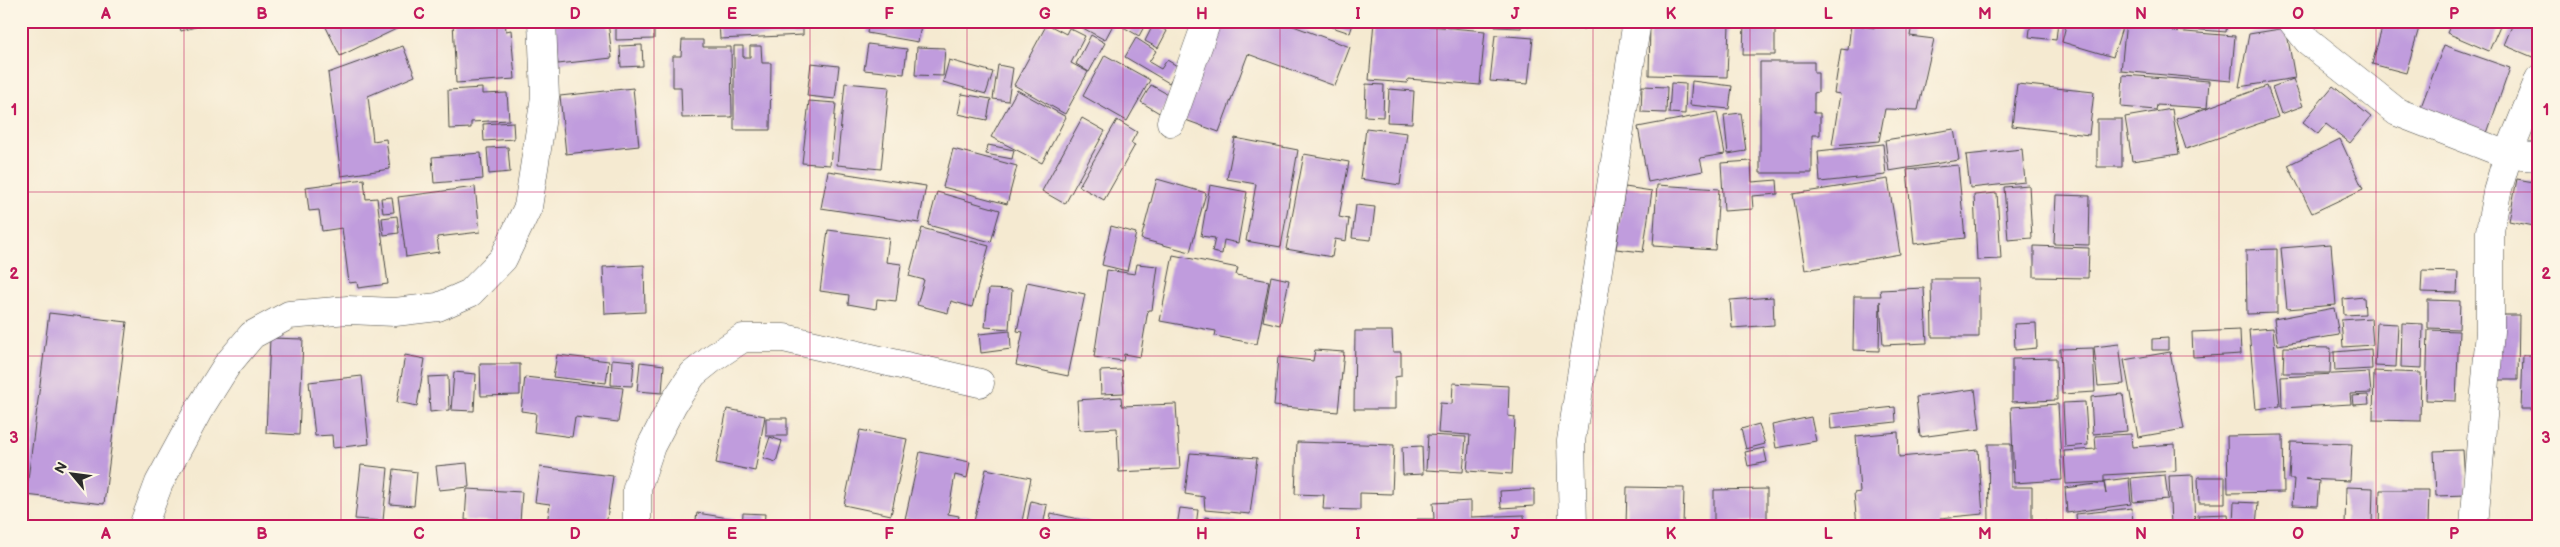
<svg xmlns="http://www.w3.org/2000/svg" width="2560" height="547" font-family="'Balsamiq Sans',sans-serif">
<rect width="100%" height="100%" fill="#fcf5e5"/>
<filter id="ink" filterUnits="userSpaceOnUse"><feTurbulence type="fractalNoise" baseFrequency=".02" numOctaves="2"/><feDisplacementMap in="SourceGraphic" scale="10" xChannelSelector="R" yChannelSelector="G"/><feConvolveMatrix kernelMatrix="1 2 1 2 8 2 1 2 1" color-interpolation-filters="sRGB"/></filter>
<filter id="wash" filterUnits="userSpaceOnUse"><feTurbulence type="fractalNoise" baseFrequency=".0096" numOctaves="4" result="noise"/><feDisplacementMap in="SourceGraphic" scale="20" xChannelSelector="R" yChannelSelector="G"/><feGaussianBlur stdDeviation="1.12" result="paint"/><feColorMatrix in="noise" values="0 0 0 0 0 0 0 0 0 0 0 0 0 0 0 0 0 1.4 0 .05"/><feComposite in="paint" operator="in"/></filter>
<g filter="url(#wash)">
<rect width="100%" height="100%" fill="#f5ead1"/>
<g id="blocks">
<path fill="#c09cdd" d="M178 21H205L206 24 181 31Z
M323 21H413L340 56Z
M453 21H505L506 31 511 30 515 79 456 83Z
M576 21H608L612 58 558 64 554 24Z
M616 21H654V39L616 40Z
M719 21H803V35L720 39Z
M869 21H922L918 42 867 33Z
M1084 21H1115L1105 40 1081 27Z
M1119 21H1147L1139 36 1118 24Z
M1155 21H1168L1163 29 1167 31 1158 48 1145 41Z
M1215 21H1280L1350 47 1335 86 1248 54 1219 132 1180 118Z
M1330 21H1354L1350 33 1329 26Z
M1374 21 1485 31 1480 85 1408 79 1407 83 1369 80Z
M1495 21H1522L1521 28 1495 27Z
M1528 21H1585L1584 29 1528 26Z
M1744 21H1775V55H1743Z
M2031 21H2058L2056 40 2029 37Z
M2067 21H2124L2113 57 2062 42Z
M2126 21H2174L2173 31 2235 36 2231 81 2121 71Z
M2178 21H2227L2226 32 2178 28Z
M2384 21H2421L2406 73 2372 64Z
M2452 21H2502L2489 51 2447 33Z
M2514 21H2539V50L2535 58 2504 45Z
M1650 23 1729 25 1727 77 1649 75Z
M1878 23 1912 25 1910 36 1934 39 1918 110 1885 109 1879 141 1832 145 1840 94 1834 93 1841 49 1848 50 1851 24 1875 28Z
M1047 24 1066 34 1069 28 1085 36 1071 63 1088 72 1065 114 1014 85Z
M2286 28 2295 78 2239 87 2249 34Z
M1091 35 1105 43 1089 72 1076 64Z
M1495 35 1533 38 1528 84 1490 81Z
M1136 38 1156 51 1149 62 1161 69 1167 60 1179 67 1169 83 1125 57Z
M682 40H703V47H731L732 117 682 118 681 87H673V56H681Z
M868 44 907 49 904 74 864 70Z
M642 45 643 66 621 67 620 46Z
M2444 45 2510 68 2486 136 2419 112Z
M403 46 415 76 368 96 373 141 386 139 390 169 341 176 328 73Z
M734 46H743V57H750V46H761L762 63H771L770 130H734Z
M917 47 945 48 943 76 915 75Z
M1105 55 1150 80 1127 121 1083 96Z
M949 60 993 72 986 94 943 82Z
M1760 62H1814V73H1818V92L1814 93V113H1820V135H1812V173H1760Z
M811 63 839 66 835 99 807 96Z
M998 65 1013 68 1008 101 993 99Z
M2123 75 2209 81 2207 108 2157 105 2156 110 2121 107Z
M2293 79 2303 106 2281 114 2272 87Z
M1692 81 1732 86 1729 109 1690 105Z
M845 83 889 87 881 169 837 165Z
M1671 83 1686 84 1685 114 1669 113Z
M1366 84 1384 85 1383 117 1365 116Z
M2017 84 2094 92 2089 135 2012 126Z
M1151 85 1171 96 1161 114 1141 102Z
M1642 86 1667 87 1666 113 1641 112Z
M2267 86 2278 117 2186 149 2176 119Z
M2333 86 2371 117 2350 143 2326 124 2318 134 2303 122Z
M482 88V94L507 93 509 120 471 122V128L449 129 448 90Z
M633 88 639 146 566 154 560 96Z
M1389 89 1414 91 1412 123 1387 122Z
M1017 90 1066 117 1042 163 991 137Z
M962 94 991 99 987 120 958 114Z
M809 101 836 103 830 165 802 163Z
M2172 109 2179 154 2132 161 2125 117Z
M1717 112 1725 154 1700 158 1703 171 1648 182 1638 127Z
M1741 113 1746 151 1728 154 1724 115Z
M1082 118 1105 131 1065 204 1042 191Z
M2097 119H2122V167H2097Z
M1117 120 1137 132 1131 143 1135 145 1104 200 1079 186Z
M513 122 514 139 484 141 483 124Z
M1366 128 1407 133 1400 185 1360 179Z
M1954 129 1959 160 1889 171 1885 140Z
M1235 138 1298 150 1281 247 1246 241 1256 184 1227 179Z
M2340 139 2363 189 2312 213 2288 165Z
M1883 144 1886 175 1820 182 1818 151Z
M988 145 1014 150 1012 159 986 154Z
M508 147 510 172 489 174 487 148Z
M953 149 1017 166 1007 204 943 187Z
M2022 149 2025 182 1970 188 1966 155Z
M481 153 483 179 434 183 432 157Z
M1304 154 1349 162 1339 217 1349 219 1346 241 1335 239 1332 257 1286 249Z
M1751 161 1752 182 1777 180 1778 194 1752 196 1753 209 1724 211 1721 163Z
M1958 165 1965 238 1914 244 1907 170Z
M828 171 926 186 919 223 821 208Z
M364 179 366 199 377 198 388 284 358 288 357 282 349 283 342 228 322 231 319 210 309 211 306 187Z
M1157 179 1206 193 1190 252 1141 239Z
M1888 179 1900 254 1805 270 1793 194Z
M2517 179 2539 183V227L2509 221Z
M1210 185 1247 192 1238 243 1224 240 1222 254 1212 252 1215 238 1201 236Z
M1657 185 1719 189 1715 250 1653 246Z
M2029 185 2032 238 2008 240 2004 187Z
M475 187 480 232 437 237 439 252 406 257 398 197Z
M1625 187 1652 191 1643 252 1616 249Z
M937 192 1000 210 991 242 928 225Z
M1997 193 2001 259 1977 260 1974 195Z
M2056 195 2090 196 2089 245 2054 244Z
M392 197 394 212 383 213 381 198Z
M1356 205 1375 207 1371 240 1352 238Z
M397 216 399 233 384 235 382 218Z
M1111 226 1136 233 1127 271 1102 265Z
M922 228 989 246 972 307 951 301 948 313 917 305 924 280 909 276Z
M828 230 889 238 886 262 901 264 896 301 877 299 876 309 848 304 849 295 820 291Z
M2331 244 2336 305 2287 309 2281 248Z
M2034 246 2089 248 2088 278 2034 277Z
M2277 249V313L2247 314 2246 250Z
M1173 255 1238 268 1236 275 1269 281 1257 344 1215 336 1216 331 1160 321Z
M1137 264 1158 266 1152 310H1148L1140 357 1124 354 1123 361 1094 357 1107 270 1135 274Z
M644 265 645 312 605 314 603 267Z
M2422 271 2458 272 2457 293 2421 292Z
M1271 276 1289 280 1280 325 1263 321Z
M1931 279H1979V337H1932Z
M1027 282 1085 294 1068 376 1016 365 1023 332 1017 331Z
M1924 288 1927 343 1883 345 1880 301 1879 351 1853 350 1854 296H1881L1880 290Z
M989 289 1012 290 1009 329 985 327Z
M21 292H23V349H21Z
M1773 297 1774 325 1732 328 1730 300Z
M2364 297 2365 314 2344 315 2343 299Z
M2428 300 2460 301 2459 329 2428 328Z
M2334 308 2339 335 2278 345 2274 319Z
M49 313 127 322 104 504 26 495Z
M2496 315H2519L2518 380H2495Z
M2371 318 2373 345 2343 347 2341 320Z
M2036 323 2037 348 2015 350 2014 324Z
M2377 323 2398 324 2396 367 2375 366Z
M2402 323 2423 324 2422 368 2401 367Z
M2273 328 2280 406 2256 409 2249 330Z
M2240 330 2241 354 2193 357 2192 332Z
M2428 330 2459 331 2456 401 2426 400Z
M1010 331 1011 349 981 353 979 334Z
M1355 331H1392L1393 352H1401V376L1395 377V409H1354Z
M270 338 303 339 299 435 266 433Z
M2168 338V350H2152V339Z
M2119 344 2124 384 2098 386 2094 347Z
M2284 347 2331 348 2330 373H2283Z
M2093 348 2095 392 2062 394 2060 349Z
M2371 349 2372 369 2335 371 2334 352Z
M1315 350 1344 352 1338 412 1274 406 1278 357 1313 361Z
M2170 352 2184 429 2138 437 2124 360Z
M405 355 425 359 417 406 397 402Z
M557 355 609 361 606 383 553 377Z
M2523 355H2539V409H2521Z
M2056 358 2057 400 2012 402V359Z
M612 359 634 361 632 386 611 385Z
M640 362 664 365 662 393 637 391Z
M480 364H520V395L481 396Z
M1122 370 1124 393 1101 394 1100 371Z
M2374 371 2421 373 2420 421 2373 420Z
M454 372 476 374 474 411 451 410Z
M2369 372 2371 393 2350 394 2351 404 2282 408 2281 377Z
M362 376 369 444 333 448 332 435 315 436 309 382Z
M448 376 449 410 430 412 428 377Z
M525 377 623 388 618 422 575 417 572 437 534 432 536 413 521 411Z
M1453 383 1509 386 1508 416 1515 417 1512 474 1467 471 1470 435 1438 433 1440 403 1452 404Z
M1975 389 1980 429 1920 437 1916 397Z
M2123 394 2127 431 2093 434 2091 397Z
M2368 395 2369 404 2353 405 2352 396Z
M1121 397 1122 406 1176 404 1180 469 1119 472 1117 428 1079 430 1077 400Z
M2085 402 2088 445 2065 447 2063 403Z
M2058 404 2062 480 2014 483 2011 407Z
M1895 407 1896 422 1831 429 1830 414Z
M727 409 765 416 755 471 716 463Z
M1811 417 1816 441 1776 448 1772 425Z
M766 418H787V436H766Z
M1759 424 1765 444 1746 449 1741 429Z
M860 430 907 439 891 515 844 505Z
M1898 432 1899 457 1978 450 1983 514 1940 518 1941 526H1857L1854 493 1860 492 1856 436Z
M2131 434 2132 447 2175 444 2176 471 2104 475V482L2066 484 2064 451 2096 449 2095 436Z
M1428 435 1466 437 1463 472 1426 470Z
M2283 435 2284 492 2228 493 2227 436Z
M770 437 782 441 776 462 763 458Z
M1297 442 1394 445 1392 494 1360 493V510L1323 509 1324 495 1295 494Z
M2291 442 2352 444 2350 481 2306 479 2319 481 2317 506 2292 505 2294 479H2289Z
M1988 444H2011V487H2032V523H1989Z
M1422 446 1423 474 1403 475 1402 447Z
M1764 448 1767 462 1748 466 1745 452Z
M2463 450 2466 495 2436 496 2434 451Z
M920 452 970 462 967 478 955 475 948 514 959 516 957 526H941L905 519Z
M1190 453 1257 458 1250 514 1205 510 1204 497 1185 494Z
M467 463 469 487 439 490 436 466Z
M361 465 388 468 383 521 355 519Z
M540 467 613 476 606 526 547 523 550 504 535 502Z
M394 469 417 472 414 506 390 504Z
M986 469 1031 478 1021 526H973Z
M2165 475 2168 499 2133 502 2131 478Z
M2193 475 2195 526H2171L2169 476Z
M2198 477H2225V503H2199Z
M2129 478 2131 504 2067 513 2065 488 2104 483 2106 494 2104 481Z
M1627 487 1684 488 1683 526H1626Z
M2346 487 2373 488 2372 526H2345Z
M467 489 522 492 520 523 465 520Z
M1534 489V506L1501 508 1500 491Z
M1767 489V521L1714 523V490Z
M2380 490H2429L2428 526H2379Z
M1031 501 1047 505 1043 526H1026Z
M1471 501V517L1524 515 1525 526H1418L1417 519H1434L1433 503Z
M2234 502 2258 503 2256 526H2233Z
M1180 508 1198 510 1196 526H1177Z
M2132 508 2133 526H2077L2076 514Z
M697 513 735 519 734 526H695Z
M743 513 765 514 764 526H742Z
M1051 513 1105 525V526H1049Z
M2228 514 2229 526H2199L2198 515Z
M1205 517 1245 523V526H1204Z
M2046 521 2047 526H2028V524Z"/>
</g>
</g>
<g filter="url(#ink)">
<use href="#blocks" fill-opacity="0" stroke="#494844" stroke-width="1"/>
<g fill="none" stroke-linecap="round" stroke-linejoin="round">
<defs>
<path id="minor" d="M2292 21 2308 41 2397 112 2508 155 2539 157
M1171 122 1207 21
M143 526 159 483 198 411 227 365 252 335 289 315 348 310 395 312 438 307 470 293 503 259 528 207 545 97 542 21
M637 526V488L651 446 673 404 693 374 713 358 743 338H784L980 383
M1573 526 1571 441 1637 21
M2474 526 2490 331V231L2497 192 2508 155 2539 79"/>
</defs>
<use href="#minor" stroke="#494844" stroke-width="29"/>
<use href="#minor" stroke="#fff" stroke-width="28"/>
</g>
</g>
<path fill="none" stroke="#c2185b" stroke-width="1" stroke-opacity="0.55" d="M184 21V526M341 21V526M497 21V526M654 21V526M810 21V526M967 21V526M1123 21V526M1280 21V526M1437 21V526M1593 21V526M1750 21V526M1906 21V526M2063 21V526M2219 21V526M2376 21V526M21 192H2539M21 356H2539"/>
<rect width="2560" height="547" fill="none" stroke="#fcf5e5" stroke-width="55"/>
<g transform="translate(72 474) rotate(299)" stroke="#fcf5e5" stroke-width="4" paint-order="stroke">
<path d="M0-4L9 19L0 12L-9 19Z" fill="#2b2b2b"/>
<text y="-8" font-size="14" font-weight="bold" text-anchor="middle" fill="#2b2b2b">N</text>
</g>
<rect x="28" y="28" width="2504" height="492" fill="none" stroke="#c2185b" stroke-width="2"/>
<g font-size="16" text-anchor="middle" font-weight="bold" fill="#c2185b">
<text x="106" y="19">A</text>
<text x="262" y="19">B</text>
<text x="419" y="19">C</text>
<text x="575" y="19">D</text>
<text x="732" y="19">E</text>
<text x="889" y="19">F</text>
<text x="1045" y="19">G</text>
<text x="1202" y="19">H</text>
<text x="1358" y="19">I</text>
<text x="1515" y="19">J</text>
<text x="1671" y="19">K</text>
<text x="1828" y="19">L</text>
<text x="1985" y="19">M</text>
<text x="2141" y="19">N</text>
<text x="2298" y="19">O</text>
<text x="2454" y="19">P</text>
<text x="14" y="115">1</text>
<text x="2546" y="115">1</text>
<text x="14" y="279">2</text>
<text x="2546" y="279">2</text>
<text x="14" y="443">3</text>
<text x="2546" y="443">3</text>
<text x="106" y="539">A</text>
<text x="262" y="539">B</text>
<text x="419" y="539">C</text>
<text x="575" y="539">D</text>
<text x="732" y="539">E</text>
<text x="889" y="539">F</text>
<text x="1045" y="539">G</text>
<text x="1202" y="539">H</text>
<text x="1358" y="539">I</text>
<text x="1515" y="539">J</text>
<text x="1671" y="539">K</text>
<text x="1828" y="539">L</text>
<text x="1985" y="539">M</text>
<text x="2141" y="539">N</text>
<text x="2298" y="539">O</text>
<text x="2454" y="539">P</text>
</g>
</svg>
